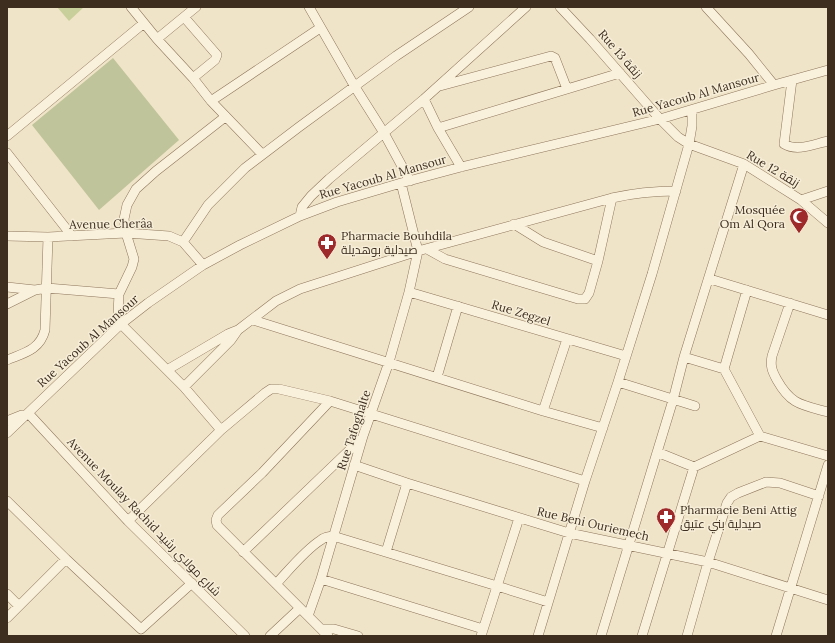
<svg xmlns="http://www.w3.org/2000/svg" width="835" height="643" font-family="Lora,Cairo,serif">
<rect width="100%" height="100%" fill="#f0e4c8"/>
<path fill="#c9cf9b" d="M57 7H84L69 21Z"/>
<path fill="#bfc49a" d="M113 58 179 140 99 210 32 125Z"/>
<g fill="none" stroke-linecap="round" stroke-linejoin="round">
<defs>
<path id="minor" d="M131 7 157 39 193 78 211 101 262 154
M309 7 355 87 384 133 410 181
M560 7 590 39 660 119 678 137 689 144 744 164 801 200 828 223
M706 7 749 54 774 85
M184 17 217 55 215 60 193 78
M157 39 196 7
M792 80 784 144C797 152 814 144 828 141
M440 86 551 56 555 58 567 89
M424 99 438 128 461 167
M211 101 320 28
M438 128 620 73
M7 136 144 23
M7 153 72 236
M801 200 828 191
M300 216 302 207 311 196 329 179 424 99 526 7
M514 224 543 242 598 261
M7 236 48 237 126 233 169 236 183 242 203 265
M183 242 208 205 245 168 299 127 396 56 469 7
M427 249 445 259 578 299H585L589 293 598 261 612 198
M710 279 828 315
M7 287 35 290
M409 292 626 356
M790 303 772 356C770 366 772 371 777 380 791 405 802 405 828 412
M7 304 35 290 47 288 119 294
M253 320 543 411 603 428
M7 360C24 353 40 350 45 330L48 237
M724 369 747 290
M167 370 228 334 238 330 276 301 300 289 418 251 612 198C634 193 654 191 676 191
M437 377 458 306
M618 382 695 406
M184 387 231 340 238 330
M543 411 567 339
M28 413 128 521 245 636
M7 421 22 415
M221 430 184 387 121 324 118 313 119 294 132 267 134 259 126 233 124 219 127 205 136 189 156 171 225 117
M7 433 121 324 148 303 203 265 240 245 300 216 337 202 401 183 461 167 660 119 774 85 828 70
M760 436 828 456
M657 452 694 467 760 436 724 369 684 357
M354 465 407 483 569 533 708 562 828 600
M7 501 66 559
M128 521 221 430 265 393 271 389H279L330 401 585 481
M243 552 362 438
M386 552 407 483
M321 579 483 629
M276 584C288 571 306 549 321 540 324 537 328 537 333 536L497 586 548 602
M7 594 19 606
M308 616 321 579 363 436 389 362 409 292 418 251 401 183
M7 618 66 559 141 629 192 583
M321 629H334L358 636
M270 636 300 608
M328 636 217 525 216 520 218 515 262 473 330 401
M481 636 519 518
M538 636 585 481 618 382 652 274 689 144 692 126V110
M601 636 673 400 684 357 744 164
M642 636 694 467
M687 636 708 562 727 503 731 497 738 493 766 482 780 483 819 496
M776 636 828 465"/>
</defs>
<use href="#minor" stroke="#8d765c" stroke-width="10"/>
<use href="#minor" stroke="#faf1dc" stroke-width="9"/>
</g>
<defs>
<symbol id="mosque-pin" viewBox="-11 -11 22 30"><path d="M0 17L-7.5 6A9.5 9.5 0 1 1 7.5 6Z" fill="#9e2a2b" stroke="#f7eed8"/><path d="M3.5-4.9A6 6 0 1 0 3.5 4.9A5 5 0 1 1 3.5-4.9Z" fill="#fff"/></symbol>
<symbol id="pharmacy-pin" viewBox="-11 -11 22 30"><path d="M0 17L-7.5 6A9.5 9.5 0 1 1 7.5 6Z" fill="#9e2a2b" stroke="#f7eed8"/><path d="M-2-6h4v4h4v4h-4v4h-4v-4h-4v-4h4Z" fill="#fff"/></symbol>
</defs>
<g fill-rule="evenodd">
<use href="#mosque-pin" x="788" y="206" width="22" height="30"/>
<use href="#pharmacy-pin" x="316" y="232" width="22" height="30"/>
<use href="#pharmacy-pin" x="655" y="506" width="22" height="30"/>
</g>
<g text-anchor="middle" stroke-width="3" stroke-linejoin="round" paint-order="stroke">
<g font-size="12" fill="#3d2e20" stroke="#f7eed8">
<text transform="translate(620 54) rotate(49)" y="4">Rue 13 زنقة</text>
<text transform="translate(696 95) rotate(-16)" y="4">Rue Yacoub Al Mansour</text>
<text transform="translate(773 169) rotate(31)" y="4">Rue 12 زنقة</text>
<text transform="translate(383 177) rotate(-16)" y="4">Rue Yacoub Al Mansour</text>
<text transform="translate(111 224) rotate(-1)" y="4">Avenue Cherâa</text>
<text transform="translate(521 313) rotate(17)" y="4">Rue Zegzel</text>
<text transform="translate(88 341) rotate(-42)" y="4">Rue Yacoub Al Mansour</text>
<text transform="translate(354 430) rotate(-72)" y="4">Rue Tafoghalte</text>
<text transform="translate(144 517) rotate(46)" y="4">Avenue Moulay Rachid شارع مولاي رشيد</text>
<text transform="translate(593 524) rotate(13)" y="4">Rue Beni Ouriemech</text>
</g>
<g font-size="12" fill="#3d2e20" stroke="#f7eed8" text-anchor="start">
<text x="785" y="214" text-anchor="end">Mosquée<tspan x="785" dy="14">Om Al Qora</tspan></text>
<text x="341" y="240">Pharmacie Bouhdila<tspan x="341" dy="14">صيدلية بوهديلة</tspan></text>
<text x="680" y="514">Pharmacie Beni Attig<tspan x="680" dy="14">صيدلية بني عتيق</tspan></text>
</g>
</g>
<rect width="835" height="643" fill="none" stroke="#3d2e20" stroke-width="16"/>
</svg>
